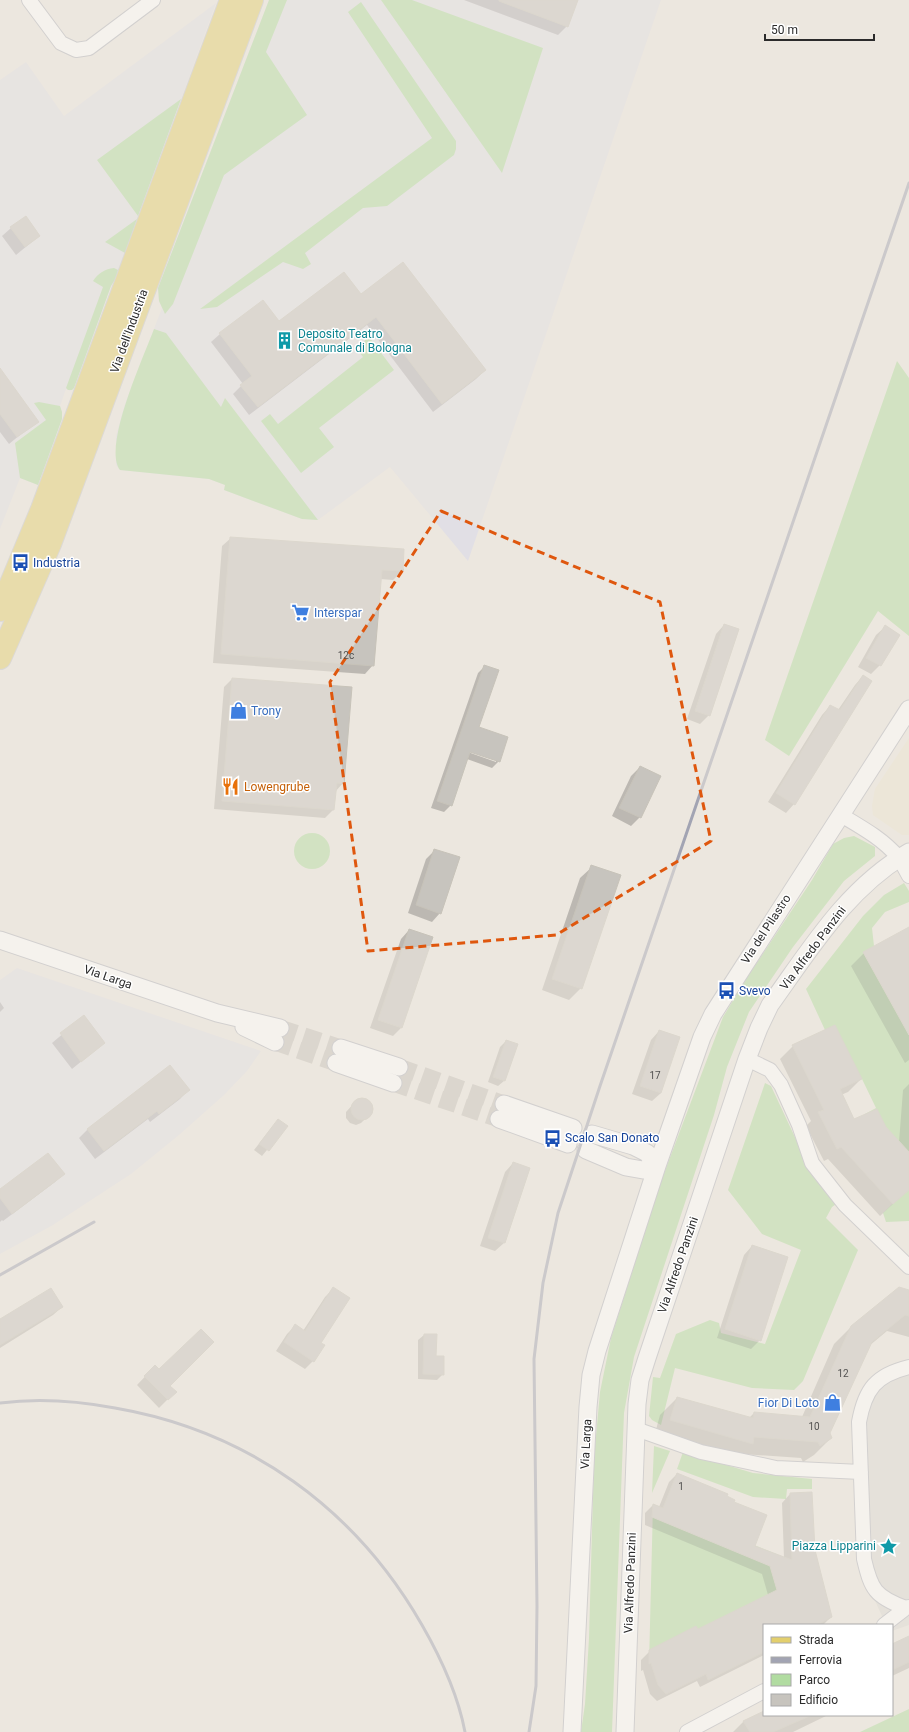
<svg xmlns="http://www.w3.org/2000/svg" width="909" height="1732" font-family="Roboto,sans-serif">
<rect width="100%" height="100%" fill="#ece7df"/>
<path fill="#e1dfe5" d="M269 0H661L468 561 390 467 318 520 302 519 224 490 225 485 209 479 120 470 116 465V436L125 404 162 308 159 301 158 288Z
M216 3 116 278 111 286 74 388 70 391 66 389 60 406 62 412V419L38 485 20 478 0 529V80L26 62 64 116Z
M17 968 261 1051 247 1071 224 1095 179 1135 131 1174 53 1225 0 1254V980Z"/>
<path fill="#ebe4d0" d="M909 738V835H902L873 815 872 806 875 789Z"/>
<path fill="#b1dca1" d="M269 0H287L266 52 307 115 224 175 173 304 165 314 159 301 158 288Z
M381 0H412L543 48 502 173Z
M361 2 456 141V149L454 155 387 206 363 208 305 253 311 264 303 269 283 262 217 307 200 309 432 138 348 12Z
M181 99 138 216 97 160Z
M137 219 125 253 105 242Z
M114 268 118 270 116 278 111 286 74 388 72 390H68L66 388 103 287 93 281C98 273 105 269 114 268Z
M154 329 166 333 221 407 225 398 318 520 302 519 224 490 225 485 209 479 120 470C102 447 144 356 154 329Z
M369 337 394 370 319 428 334 447 301 473 261 421 270 414 278 424 363 357 356 348Z
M897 361 909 378V636L878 611 789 756 765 740Z
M39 402 60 406 62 412V419L38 485 20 478 15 443 46 420 34 403Z
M294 851a18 18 0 1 1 36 0a18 18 0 1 1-36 0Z
M854 836 875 847V856L844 881 793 947 749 1012 727 1067 714 1115 634 1357 624 1413 612 1732H581L585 1704 589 1638 594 1458 600 1392 611 1338 660 1184 723 1017 746 979 812 880 833 844 844 838Z
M904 883 909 891V902L885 912 872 928 874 946 909 1007V1169L873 1130 865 1114 876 1108 862 1079 850 1084 806 989 863 916 884 895Z
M765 1083 771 1086 808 1165 839 1202 832 1207 826 1218 858 1250 803 1381 794 1390 752 1388 675 1368 661 1425 652 1420 649 1416 653 1377 660 1378 676 1334 710 1320 719 1323 721 1333 765 1344 801 1250 762 1234 728 1190Z
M909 1188V1221L886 1222 883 1213Z
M654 1446 670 1451 652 1493Z
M683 1452 753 1473 812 1479V1489H787L786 1499 753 1497 677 1469Z
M653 1504 781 1556 792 1597 702 1636 649 1664Z
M909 1709V1732H860Z"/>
<path fill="#dcdad5" d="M909 1371V1625L892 1631V1625H886L872 1594 861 1423 873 1390Z"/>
<path fill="#0003" fill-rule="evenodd" d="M464 0H577L567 26 558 35Z
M11 228 39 236 16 255 2 236Z
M361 295 485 370 476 379 433 412 367 325 249 415 233 394 243 384 211 342 220 334 279 323Z
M0 370 37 421 9 444 0 432Z
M231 538 403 550 402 571 393 580 380 579 373 665 365 674 213 663 222 546Z
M724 625 709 715 700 724 687 719 716 634Z
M885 627 880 665 871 674 858 667 876 635Z
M485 666 477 728 499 761 492 768 467 759 451 805 444 812 431 808 478 673ZM466 749 496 760V762L465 751Z
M863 676 794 804 786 813 768 802 822 715 830 706 838 710 855 685Z
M232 679 343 783 335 792 333 810 325 818 214 809 224 687Z
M640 767V817L631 826 612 816 631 776Z
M435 850 440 913 432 922 408 913 426 859Z
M592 867 581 988 569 1000 542 990 580 878Z
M409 930 401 1028 393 1036 370 1028 401 939Z
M909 932V1060L905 1063 851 966 864 953Z
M0 1002 4 1008 0 1012Z
M84 1016 104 1043 72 1069 52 1043Z
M659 1031 661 1093 652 1101 632 1094 651 1040Z
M506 1041 517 1045 504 1081 498 1086 488 1082 500 1047Z
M793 1046 861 1079 848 1092 841 1095 853 1120 885 1128 899 1142 903 1090 909 1084V1189L880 1216 828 1159 824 1161 806 1126 811 1121 780 1059Z
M188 1090 180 1099 150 1122 148 1119 95 1159 79 1138 88 1129Z
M362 1099 368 1101 371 1106V1113L361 1123 356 1125 350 1123 346 1118V1112L356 1101Z
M273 1126 286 1127 262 1156 254 1150Z
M513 1163 504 1243 495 1251 480 1246 505 1172Z
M63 1174 55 1182 3 1221 2 1220 0 1222V1190Z
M752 1246 760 1340 751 1349 717 1338 744 1255Z
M333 1289 313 1361 305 1369 276 1351 287 1334 295 1326 303 1331 325 1297Z
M909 1291V1337L887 1331 869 1346 829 1433 831 1438 814 1455 803 1462 801 1458 742 1454 654 1437 660 1415 677 1398 749 1418 754 1413 802 1417 834 1344 851 1327Z
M62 1307 53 1315 0 1348V1320Z
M424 1335H436L435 1357 443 1374 437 1380 418 1379V1340Z
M155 1366 175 1392 159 1408 137 1385Z
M677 1474 726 1497 733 1503 754 1546 784 1558 782 1503 790 1494 811 1493 814 1550 831 1617 823 1625H764V1655L700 1687 697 1681 657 1701 650 1694 643 1670 641 1671V1660L650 1651 698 1631 768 1595 762 1574 645 1525V1513L653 1505 659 1507 669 1482Z
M909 1637V1668L892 1676V1645Z
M764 1712V1715H828L793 1732H733L744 1721Z"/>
<path fill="#c7c4be" stroke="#c7c3b9" d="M499 0H578L568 27 499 1Z
M26 216 40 236 25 247 10 227Z
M403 262 486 370 442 404 376 317 258 407 240 385 252 376 219 333 263 300 279 321 344 272 361 294Z
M0 368 39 422 17 437 0 414Z
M230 537 404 549 403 571 382 570 374 666 221 654Z
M724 624 739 629 710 716 695 711Z
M885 625 900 635 881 666 866 658Z
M484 665 499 670 479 727 508 737 500 762 470 752 452 806 437 801Z
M863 675 872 681 795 805 776 793 830 705 840 710Z
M232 678 352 687 344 784 337 783 334 810 222 801Z
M640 766 661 776 641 818 619 808Z
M434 849 460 857 441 914 416 905Z
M591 865 621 875 582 989 552 979Z
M909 927V1035L863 952Z
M409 929 433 937 402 1028 378 1020Z
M84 1015 105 1043 81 1062 60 1033Z
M835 1025 862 1079 840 1089 854 1119 877 1109 886 1127 909 1152V1190L893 1204 841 1147 837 1149 818 1112 824 1110 792 1045Z
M659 1030 680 1037 661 1093 640 1086Z
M506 1040 518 1044 505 1081 493 1077Z
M170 1065 190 1090 159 1114 157 1111 104 1151 87 1129Z
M351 1109a11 11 0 1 1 22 0a11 11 0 1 1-22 0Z
M278 1119 288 1126 269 1151 259 1144Z
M48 1153 65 1174 12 1214 0 1198V1189Z
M513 1162 530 1168 505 1243 488 1238Z
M752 1245 788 1257 761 1341 725 1329Z
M333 1287 350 1298 321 1343 325 1345 314 1362 284 1342 295 1324 305 1331Z
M899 1287 909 1290V1316L905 1315 872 1342 830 1433 832 1438 820 1446 818 1442 754 1437 753 1444 670 1420 677 1397 753 1418 754 1412 810 1417 851 1326Z
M51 1288 63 1307 0 1345V1319Z
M201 1329 214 1342 170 1386 177 1392 168 1400 144 1376 155 1365 159 1369Z
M424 1334H437L436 1356H444V1375L423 1374Z
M677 1473 728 1494 727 1496 735 1500 734 1502 767 1515 755 1546 792 1560 790 1493 812 1492 815 1550 832 1617 817 1625H764V1652L708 1680 706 1674 666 1694 658 1685 651 1663 649 1664V1650L696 1626 698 1629 777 1590 770 1566 652 1517 653 1504 663 1508Z
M909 1636V1662L892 1670V1644Z
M764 1711V1715H812L773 1732H750L743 1721Z"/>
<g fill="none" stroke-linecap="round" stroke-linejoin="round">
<path stroke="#c5c1bb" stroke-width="17" stroke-dasharray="17 8" stroke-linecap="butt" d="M280 1028 341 1048
M275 1042 336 1063
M399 1067 504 1104
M393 1083 499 1119"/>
<defs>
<path id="minor" d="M29 0 61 43 76 50 89 48 153 0
M841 815C861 827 883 839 898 857 902 863 906 870 909 876
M747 1059 770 1070 781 1085 799 1125 812 1163 845 1205 909 1267
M636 1429 701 1452 776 1468 861 1472
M906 1608C875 1597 871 1589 864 1559L859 1422C865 1389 876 1375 909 1367
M884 1625 906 1608 909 1607
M687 1732 764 1691"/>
<path id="tertiary" d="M0 940 217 1013 280 1028
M244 1027 275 1042
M341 1048 399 1067
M336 1063 393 1083
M504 1104 573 1128
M499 1119 568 1144
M592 1134 633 1146 647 1153 657 1166
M586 1150 626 1167 643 1170 657 1166
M572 1732 588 1407 591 1375 597 1351 657 1166 702 1037 713 1014 909 709
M625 1732 637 1404 640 1380 647 1358 747 1059 759 1028 770 1005C811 948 847 888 909 852"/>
<path id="primary" d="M0 610 42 509 231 0
M0 658 50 544 252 0"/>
</defs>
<use href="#minor" stroke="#b2b4bd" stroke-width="16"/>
<use href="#tertiary" stroke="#b2b4bd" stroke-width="19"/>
<use href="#primary" stroke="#c8c8c8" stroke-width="24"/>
<use href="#minor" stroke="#fff" stroke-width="14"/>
<use href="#tertiary" stroke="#fff" stroke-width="17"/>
<use href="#primary" stroke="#e3cf6d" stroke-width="22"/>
<path stroke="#a2a4b3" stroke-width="3" d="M0 1275 94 1222
M0 1403C38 1398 78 1401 115 1408 248 1431 355 1508 422 1625 441 1658 458 1695 465 1732
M529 1732 536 1686 537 1606 534 1359 543 1283 558 1213 600 1086 909 183"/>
</g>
<path d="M0 0H909V1732H0ZM441 511 660 602 711 841 556 935 368 951 330 682Z" fill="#ece7df" fill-opacity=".55" fill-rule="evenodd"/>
<path fill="none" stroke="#df570e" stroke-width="3" stroke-dasharray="8 5" stroke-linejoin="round" d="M441 511 660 602 711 841 556 935 368 951 330 682Z"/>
<defs>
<symbol id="building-bare" viewBox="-9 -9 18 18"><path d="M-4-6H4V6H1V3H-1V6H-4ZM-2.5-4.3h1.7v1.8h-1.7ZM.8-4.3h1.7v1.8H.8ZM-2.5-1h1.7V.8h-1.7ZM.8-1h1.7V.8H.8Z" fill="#0f9aa8" stroke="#fff" stroke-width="2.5" paint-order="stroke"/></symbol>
<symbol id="bus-bare" viewBox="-9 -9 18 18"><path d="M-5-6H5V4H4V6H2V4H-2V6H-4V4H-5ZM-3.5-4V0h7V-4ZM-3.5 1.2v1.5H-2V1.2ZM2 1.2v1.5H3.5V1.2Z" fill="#1a4fb4" stroke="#fff" stroke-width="2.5" paint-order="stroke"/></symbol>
<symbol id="supermarket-bare" viewBox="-9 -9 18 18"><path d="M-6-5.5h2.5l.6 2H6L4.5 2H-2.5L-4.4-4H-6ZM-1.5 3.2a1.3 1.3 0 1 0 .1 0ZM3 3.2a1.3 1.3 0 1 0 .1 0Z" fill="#3f7fe0" stroke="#fff" stroke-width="2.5" paint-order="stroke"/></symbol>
<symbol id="shop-bare" viewBox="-9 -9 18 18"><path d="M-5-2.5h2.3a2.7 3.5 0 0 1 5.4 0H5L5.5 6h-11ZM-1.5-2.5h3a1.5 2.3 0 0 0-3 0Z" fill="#3f7fe0" stroke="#fff" stroke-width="2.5" paint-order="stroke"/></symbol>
<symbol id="restaurant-bare" viewBox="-9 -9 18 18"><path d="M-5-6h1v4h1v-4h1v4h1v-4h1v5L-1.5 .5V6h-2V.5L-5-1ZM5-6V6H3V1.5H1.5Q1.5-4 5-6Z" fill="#e8710a" stroke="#fff" stroke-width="2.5" paint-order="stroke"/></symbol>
<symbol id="sight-bare" viewBox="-9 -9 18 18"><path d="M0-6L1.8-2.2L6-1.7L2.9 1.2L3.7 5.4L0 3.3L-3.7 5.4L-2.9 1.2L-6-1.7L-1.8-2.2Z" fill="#0f9aa8" stroke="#fff" stroke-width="2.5" paint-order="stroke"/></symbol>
</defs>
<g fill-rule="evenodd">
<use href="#building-bare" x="272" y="328" width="25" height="25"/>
<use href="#bus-bare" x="8" y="550" width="25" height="25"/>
<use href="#supermarket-bare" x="288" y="600" width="25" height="25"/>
<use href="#shop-bare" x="226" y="698" width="25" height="25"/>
<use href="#restaurant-bare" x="218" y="774" width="25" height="25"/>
<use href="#bus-bare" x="714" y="978" width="25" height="25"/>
<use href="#bus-bare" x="540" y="1126" width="25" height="25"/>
<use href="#shop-bare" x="820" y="1390" width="25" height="25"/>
<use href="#sight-bare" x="876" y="1534" width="25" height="25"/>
</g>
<g text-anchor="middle" stroke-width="3" stroke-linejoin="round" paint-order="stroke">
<g font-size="10" fill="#525150">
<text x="346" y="659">12c</text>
<text x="655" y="1079">17</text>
<text x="843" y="1377">12</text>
<text x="814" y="1430">10</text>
<text x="681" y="1490">1</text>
</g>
<g font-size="12" fill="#2b2b2b" stroke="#fff">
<text transform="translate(129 331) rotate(-70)" y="4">Via dell'Industria</text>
<text transform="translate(766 929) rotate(-57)" y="4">Via del Pilastro</text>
<text transform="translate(813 948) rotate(-53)" y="4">Via Alfredo Panzini</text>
<text transform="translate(108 977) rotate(19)" y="4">Via Larga</text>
<text transform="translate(678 1265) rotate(-71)" y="4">Via Alfredo Panzini</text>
<text transform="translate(586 1444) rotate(-87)" y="4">Via Larga</text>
<text transform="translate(630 1583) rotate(-88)" y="4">Via Alfredo Panzini</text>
</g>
<g font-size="12" fill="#0d838f" stroke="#fff" text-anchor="start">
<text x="298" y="338">Deposito Teatro<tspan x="298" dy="14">Comunale di Bologna</tspan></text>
<text x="876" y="1550" text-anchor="end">Piazza Lipparini</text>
</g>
<g font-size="12" fill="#164399" stroke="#fff" text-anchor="start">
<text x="33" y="567">Industria</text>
<text x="739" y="995">Svevo</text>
<text x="565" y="1142">Scalo San Donato</text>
</g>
<g font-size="12" fill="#366cbe" stroke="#fff" text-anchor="start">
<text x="314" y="617">Interspar</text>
<text x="251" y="715">Trony</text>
<text x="819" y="1407" text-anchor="end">Fior Di Loto</text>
</g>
<g font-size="12" fill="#c56008" stroke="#fff" text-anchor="start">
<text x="244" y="791">Lowengrube</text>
</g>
</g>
<rect x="763" y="1624" width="130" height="92" fill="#ffffff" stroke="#aaaaaa"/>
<rect x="771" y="1637" width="20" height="6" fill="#e3cf6d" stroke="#aaaaaa"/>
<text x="799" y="1644" font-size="12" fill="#2b2b2b">Strada</text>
<rect x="771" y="1657" width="20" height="6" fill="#a2a4b3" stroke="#aaaaaa"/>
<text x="799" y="1664" font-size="12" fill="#2b2b2b">Ferrovia</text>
<rect x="771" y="1674" width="20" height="12" fill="#b1dca1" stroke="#aaaaaa"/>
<text x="799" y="1684" font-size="12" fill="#2b2b2b">Parco</text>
<rect x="771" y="1694" width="20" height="12" fill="#c7c4be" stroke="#aaaaaa"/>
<text x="799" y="1704" font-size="12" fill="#2b2b2b">Edificio</text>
<path d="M765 34v6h109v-6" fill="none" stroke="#2b2b2b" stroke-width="2"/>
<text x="771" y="34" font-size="12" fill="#2b2b2b" stroke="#ffffff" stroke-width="3" paint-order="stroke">50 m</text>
</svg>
